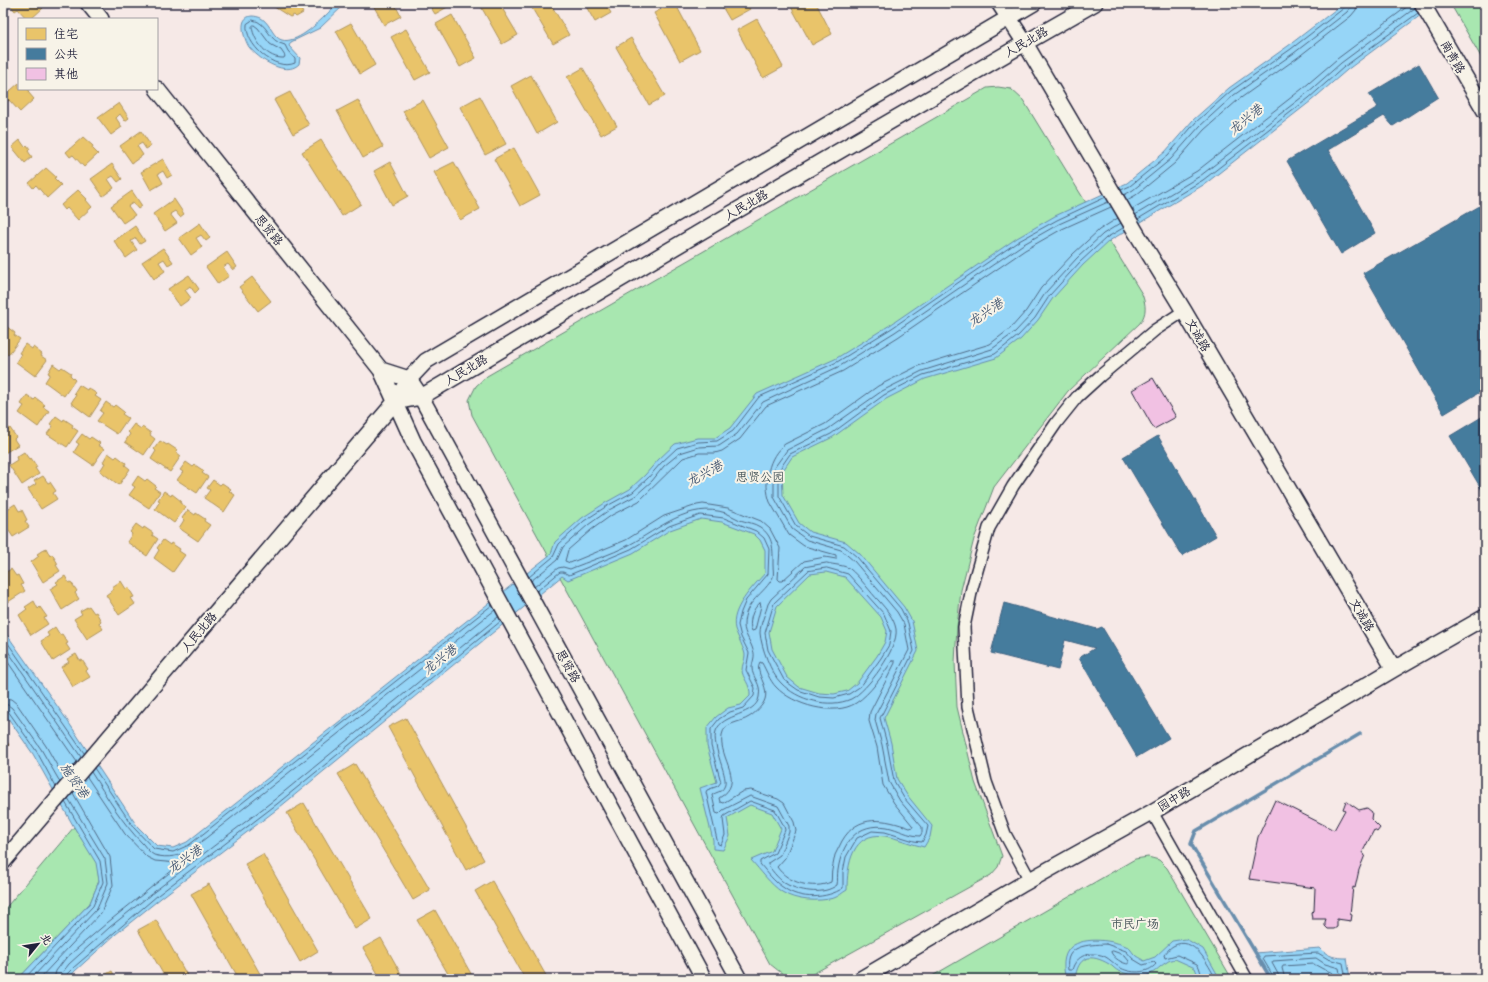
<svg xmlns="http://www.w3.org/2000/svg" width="1488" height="982" font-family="Pangolin,'LXGW WenKai TC',sans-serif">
<rect width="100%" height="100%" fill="#f6e9e7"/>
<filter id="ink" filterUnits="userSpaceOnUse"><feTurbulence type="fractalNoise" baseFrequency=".025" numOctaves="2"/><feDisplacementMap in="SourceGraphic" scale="8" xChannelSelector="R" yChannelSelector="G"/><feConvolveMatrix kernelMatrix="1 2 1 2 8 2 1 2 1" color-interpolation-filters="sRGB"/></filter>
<g filter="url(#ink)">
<path fill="#a8e7b0" stroke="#658476" d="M1450 3H1485V64Z
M998 87 1011 89 1023 100 1142 294C1146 305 1147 313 1140 323L1068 391 994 487 974 539 961 590 957 627 955 662 957 707 975 782 1002 856 998 867 991 875 809 976C790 981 785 976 770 964L472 415 469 400 476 386 487 376 987 88Z
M74 827 97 863 99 881 90 903 18 979H3V911Z
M1148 857 1159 860 1167 868 1232 979H927L1135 859Z"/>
<path fill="#96d5f7" stroke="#688dac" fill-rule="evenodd" d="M338 3H346L320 28 291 42 289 46 300 58 299 64C289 74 272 66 262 59 257 55 253 52 249 47 244 39 237 17 252 16 255 16 259 17 261 18 273 25 273 44 290 40 306 37 327 14 338 3Z
M1344 3H1437L1347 70 1311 101 1205 184 1109 241 1083 265 1053 298 1038 320 1021 339 996 358 925 379 886 399 833 437 792 457 782 472 783 495 799 523 810 532 846 542 860 554 904 607 912 621 918 651 884 718 891 743 897 779 907 795 932 826 930 837 924 847C910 844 898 838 885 836 852 831 847 865 847 890 843 892 838 897 834 898 818 902 796 901 782 892 770 884 761 871 751 860L772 851 781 829 772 813 750 805 727 818 730 836 723 850 713 849V840L700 788 717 782 707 746V728L716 717 728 708 741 705 750 696C751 684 742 678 742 670 742 665 745 660 745 655 745 651 737 635 735 629 730 609 753 587 765 573V550L760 540 754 534 722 522 701 519 670 530 633 553 568 580 562 576 280 807 161 898 116 934 75 971 68 979H18L90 903 99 881 96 863 74 827 33 754 3 711V629L67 720 137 826 157 846 173 848 187 842 551 554 555 542 582 518 605 503 630 489 645 475 658 460 675 444 697 438H715L730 428 757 394 835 359 890 325 1017 238 1055 216 1127 183 1165 152 1193 120 1229 88 1288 46ZM826 572 845 577 881 617 887 631 885 642 877 656 857 683 847 691 834 694 819 693 799 687 787 677 772 649 769 632 777 606 810 574Z
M1186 939 1203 949 1220 979H1204L1203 977 1199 978 1195 968 1175 959C1173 960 1169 960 1167 962 1158 967 1154 975 1143 976 1135 976 1127 974 1119 971 1115 970 1113 966 1109 964 1090 953 1078 956 1075 979H1066C1063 969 1062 955 1071 947 1084 936 1114 940 1128 947 1131 949 1133 954 1136 956 1139 958 1142 959 1144 961L1155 957 1172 941Z
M1320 948C1328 957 1336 958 1347 958L1350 979H1271L1255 953Z"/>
<path fill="#e9c46a" stroke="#ad935c" d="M15 3H38L43 8 31 19H27L18 9 15 11 11 6Z
M268 3H307L300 8 303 13 296 17 294 15 290 17Z
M372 3H394L401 16 384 25Z
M428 3H450L451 5 435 14Z
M479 3H499L518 35 502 44Z
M529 3H550L569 35 553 44Z
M584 3H605L611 13 595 22Z
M673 3H675L700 50 680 61 654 13Z
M720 3H746L750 9 730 20Z
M789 3H816L832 34 812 45Z
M452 15 476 58 460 67 436 24Z
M757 19 783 67 763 78 737 30Z
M351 23 375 65 360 74 336 31Z
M406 29 430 72 415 80 391 37Z
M631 38 665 96 649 105 616 47Z
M3 60 9 69 4 72 3 70Z
M583 68 617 126 601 135 567 77Z
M531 75 557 122 537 134 511 86Z
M19 83V89H28L29 91 28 92 34 99 20 112 9 100 7 102 3 97Z
M290 92 309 125 293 134 274 100Z
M480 96 506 144 485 155 460 107Z
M358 100 383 147 363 158 337 111Z
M423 100 449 147 429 158 403 111Z
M119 103 129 118 125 121 120 114 116 118 122 127 111 135 98 118Z
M141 131 151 146 146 149 142 143 137 146 143 155 132 163 120 146Z
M83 137 93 146 92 148 98 154 84 167 73 155 70 157 66 152Z
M20 140 25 147 27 145 30 149 28 151 32 157 25 163 12 147Z
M321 140 361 204 342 216 302 152Z
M514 148 540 195 520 206 494 159Z
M163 159 172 175 167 178 163 171 158 174 163 183 151 190 141 172Z
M390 162 408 196 392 205 374 171Z
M454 162 480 209 460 220 434 172Z
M112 164 122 179 118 182 113 176 108 179 114 188 103 196 91 179Z
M46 168 56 177 54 178 61 185 47 198 36 185 33 188 29 183Z
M78 190 87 199 86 200 92 207 78 220 67 208 65 210 61 205Z
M132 191 142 206 138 209 133 203 128 206 135 215 123 223 111 206Z
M174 199 184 214 180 217 175 211 170 214 177 223 165 231 153 214Z
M200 223 210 238 206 241 201 235 196 238 202 247 191 255 179 238Z
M135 226 145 241 140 244 136 238 131 241 137 250 126 258 114 241Z
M163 248 173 262 168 265 164 259 159 262 165 271 154 279 142 262Z
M227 252 237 267 233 270 228 264 223 267 229 276 218 284 206 267Z
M189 275 199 289 195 293 190 286 185 290 191 298 180 306 168 289Z
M252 277 271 301 258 311 239 287Z
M6 326 15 333 14 335 20 339 8 355 3 351V327L5 328Z
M25 344 32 349 33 347 42 354 41 356 47 360 35 376 16 362 21 354 19 353Z
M53 364 60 369 62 367 71 373 70 375 75 380 64 396 45 382 50 374 48 373Z
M79 385 87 390 88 388 97 394 95 396 101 400 90 417 71 403 76 395 74 393Z
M27 395 34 400 36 398 45 405 43 407 49 411 38 427 19 413 24 406 21 404Z
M106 402 113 407 115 405 124 412 122 414 128 418 117 434 97 421 103 413 100 411Z
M56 416 63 421 64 419 73 425 72 427 78 431 67 447 47 434 53 426 50 424Z
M4 422 8 429 10 428 16 437 14 439 18 445 3 454Z
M134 424 141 429 142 427 151 433 150 435 155 439 144 455 125 442 130 434 128 432Z
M82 434 89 439 91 437 100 443 98 445 104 449 93 465 74 452 79 444 76 442Z
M160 441 167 445 168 444 177 450 176 452 181 456 170 472 151 459 156 451 154 449Z
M24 452 29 459 31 458 37 467 35 468 39 474 22 485 9 465 17 460 16 457Z
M108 453 115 458 117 456 126 463 125 465 130 469 119 485 100 471 105 463 103 462Z
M186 462 193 467 195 465 204 471 202 473 208 477 197 493 177 480 183 472 180 470Z
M43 476 48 483 50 482 56 491 53 493 57 499 41 509 28 489 36 484 34 481Z
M138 476 145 481 147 479 156 486 154 488 160 492 149 508 129 495 135 487 132 485Z
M213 480 220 485 222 483 231 489 229 491 235 495 224 512 204 498 210 490 207 488Z
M164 491 171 496 172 494 181 501 180 503 186 507 174 523 155 509 160 501 158 500Z
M15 504 19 511 22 510 27 520 25 521 29 527 13 537 3 522V515L8 512 6 510Z
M188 510 195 515 196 513 205 519 204 521 210 525 198 541 179 528 184 520 182 518Z
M136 524 143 529 144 527 153 533 152 535 158 539 147 556 127 542 132 534 130 532Z
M163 540 170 545 171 543 180 549 179 551 185 555 173 572 154 558 159 550 157 548Z
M46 548 50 556 52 554 58 564 56 565 60 571 43 582 31 562 39 556 37 554Z
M11 569 16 576 18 575 23 584 21 585 25 591 8 602 3 593V574Z
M65 576 69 583 71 582 77 591 75 593 79 599 62 610 50 589 58 584 56 582Z
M121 581 126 589 128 587 134 597 131 598 135 604 119 615 106 595 114 589 112 587Z
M34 601 38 609 40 607 47 617 44 618 48 624 31 635 19 615 27 609 25 607Z
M89 606 94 613 96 612 101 621 99 623 103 629 87 639 74 619 82 614 80 611Z
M55 627 60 635 62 634 68 643 66 644 70 650 53 661 41 641 49 636 47 633Z
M76 654 80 661 82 660 88 669 86 671 90 677 73 687 61 667 69 662 67 659Z
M406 718 484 860 466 870 388 727Z
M3 736 9 745 3 749Z
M355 764 430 890 413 900 338 774Z
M304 803 372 919 355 929 287 813Z
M263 854 318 951 300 962 245 864Z
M492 881 548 979H525L475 891Z
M209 884 263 979H239L191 894Z
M435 910 474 979H451L417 920Z
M156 920 189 979H166L138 930Z
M381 938 404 979H381L363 948Z
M112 971 116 979H97Z"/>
<path fill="#457b9d" stroke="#3a6080" d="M1419 64 1438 97 1393 126 1384 116 1328 150 1375 233 1341 254 1287 161 1378 107 1369 94Z
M1485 203V389L1444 414 1363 273Z
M1485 415V495L1450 436Z
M1158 436 1216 536 1182 556 1123 457Z
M1004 603 1097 629 1102 627 1169 738 1137 757 1079 658 1095 648 1065 640 1058 670 991 653Z"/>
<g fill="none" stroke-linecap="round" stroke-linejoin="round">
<path stroke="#506a86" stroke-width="1" d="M253 20C269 23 267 41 285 45L288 51 295 59V63C275 72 244 44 247 24Z
M254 25 258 28 270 44 281 50 285 56 284 58C268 59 254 42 252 27Z
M1121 190 1130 186 1168 155 1196 122 1231 91 1291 49 1344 8 1346 3
M1124 195 1133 190 1171 159 1200 126 1234 95 1294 53 1347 12 1350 8 1351 3
M1127 200 1136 195 1175 163 1204 130 1238 100 1297 58 1351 16 1356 10 1357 3
M1111 207 1062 229 1025 250 898 337 843 371 766 406 740 439 722 451 715 453H699L683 458 639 501 612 515 591 530 568 550 565 561 570 563 626 540 664 516 697 505 703 504 728 508 761 521 770 529 780 548 778 579 780 581H782L804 561 825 557 836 559V555L804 546 789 535 770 502C763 483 768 456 785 444L825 424 878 386 918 366 990 344 1011 328 1026 311 1041 288 1073 254 1099 230 1118 218
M1132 209 1197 171 1302 89 1337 59 1412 3
M1135 215 1200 176 1306 94 1341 63 1415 8
M1138 219 1203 180 1309 98 1344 67 1418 13
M827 563C834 565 845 565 850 569 859 576 871 593 879 601 886 609 894 618 896 629 899 648 867 691 851 699 829 709 797 700 781 683 771 674 761 646 760 633 760 624 766 612 768 604L771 599 805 567Z
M827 568 848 574 884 614 891 631 889 645 881 658 861 686 849 694 834 698 819 697 798 690 784 680 768 650 765 633 774 603 808 571Z
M529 577 553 557 559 544 584 521 607 506 633 492 648 478 661 463 677 448 698 442 717 441 733 431 759 397 837 362 892 328 1019 241 1057 220 1106 197
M531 581 557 560 563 547 588 525 609 510 635 496 652 481 664 466 680 453 699 447 719 446 737 434 763 402 840 366 895 332 1022 245 1059 224 1108 202
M534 587 558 568 563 567 570 569C589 561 610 555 629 545 659 529 689 501 726 513 731 515 735 518 740 520 746 522 754 523 760 527 774 537 773 549 773 565 773 569 774 573 773 577 765 594 744 601 744 625 744 634 751 642 753 650 756 656 752 662 752 668 752 678 762 683 759 697 756 716 722 713 716 731 711 747 730 778 724 787 722 792 716 792 712 795L716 813 719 814 723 810 750 796 778 806 789 826V832L780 855 768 863V865C773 872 780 881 788 885 803 892 824 895 837 885 838 880 837 875 838 870 842 843 857 822 887 827 898 829 909 836 920 836L922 833V827L900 801 889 782 882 745 875 720 876 714 909 650 904 624 897 612 854 561 841 550 807 540 792 529 774 497V468L787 450 828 429 882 391 922 371 992 349 1015 332 1031 315 1046 292 1077 258 1103 234 1121 223
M537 591 560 572H563L569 575 631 549 669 526 700 515 724 518 756 531 764 538 769 549 768 574 746 600 741 612 738 625 741 637 749 653 746 670 755 688 754 696 743 708 730 712 719 719 711 729V746L721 782 718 786 707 790 706 792 718 844 721 845 725 835 723 819 724 816 750 801 775 810 784 826 785 830 775 853 760 861V864C767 872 774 882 784 888 800 900 827 899 843 888V872L846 857 857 838 872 831 885 832 914 841 922 842 926 835 928 826 904 798 894 781 887 744 880 718 914 651 908 623 901 609 857 557 844 546 809 536 796 526 779 496V470L790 454 831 434 884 395 923 375 995 354 1018 336 1035 318 1050 295 1080 262 1106 238 1123 228
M760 603 761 606 755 630 752 631C748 624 752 608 760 603Z
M3 636 84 753
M3 644 81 757
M3 655 77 762
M892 661H895V663L870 712 869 721 877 747 883 785 894 803 912 825 913 827 910 828C885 819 858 813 842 841 840 846 837 850 835 855 834 860 833 865 832 870 831 874 832 878 831 882 813 890 788 883 777 867L785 858 796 831 794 822 784 803 778 799 751 790 743 791 723 803 720 802 719 798C747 782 718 759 722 735 724 722 740 723 749 717 753 715 759 709 762 705 774 689 753 674 760 662L762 663C766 670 770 681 776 687 793 705 834 717 856 703 871 693 882 676 892 661Z
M3 698 11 699 17 704 46 746 64 778
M3 704 8 705 12 708 41 749 60 782
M3 709 8 711 37 752 56 787
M94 768 134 828 154 849 173 852 189 845 492 605
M91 772C107 797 122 823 143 844 146 848 150 853 154 855 168 859 181 856 192 849L495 610
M1106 944 1126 951 1133 959 1143 965 1154 962 1156 964C1148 974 1130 974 1119 967 1114 964 1110 959 1104 956 1090 951 1076 955 1072 970H1068C1064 944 1088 945 1106 944Z
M1113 951 1124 955 1129 961V964C1123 964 1113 958 1111 952Z
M24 979 93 906 103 882 100 861 65 802
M31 979 97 909 108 883 105 859 68 798
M39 979 101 913 113 885 110 857 73 793
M54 979 56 971 65 959 107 923 179 865 177 863 155 861 147 857 125 834 87 777
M60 979 62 973 69 964 110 927 155 891 274 800 498 617
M65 979 66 975 73 968 158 895 277 804 501 621
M1203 979 1199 967 1197 964 1177 955 1165 958 1164 955C1167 952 1169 948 1173 946 1194 934 1208 965 1216 979
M1274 979 1273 976 1263 959 1264 956 1318 953 1328 959 1343 963 1346 979
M1279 979 1278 974 1272 963 1273 961 1316 958 1325 964 1339 968 1341 979
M1285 979 1282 968 1283 966 1314 964 1323 969 1333 973 1335 979"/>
<path stroke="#688dac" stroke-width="3.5" d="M1271 979 1191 844 1196 831 1360 734"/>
</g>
<path fill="#f1c1e3" stroke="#22223b" d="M1153 378 1176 417 1154 429 1132 390Z
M1275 800 1334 830 1345 810 1343 809 1346 801 1359 810 1367 808 1372 812 1371 819 1380 828 1377 832 1374 830 1362 853 1365 855 1359 870 1355 888 1353 887 1350 914 1352 915 1351 921 1337 919V927L1334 929H1328L1325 926V922L1326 919H1312L1311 912 1314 911 1315 888 1249 879 1258 837Z"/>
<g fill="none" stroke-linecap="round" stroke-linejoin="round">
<defs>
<path id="street" d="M1152 812 1247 979
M1030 880 1005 834 986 782 968 707 964 627 972 588 989 528 1013 486 1057 422 1077 397 1100 376 1155 330 1184 311"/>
<path id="secondary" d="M88 3 101 19
M999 3 1025 43 1137 234 1184 311 1394 669
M1422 3 1485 111
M157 89 381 370 413 441 704 979
M381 370 409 379 421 397 739 979
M395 402 421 397 724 218 1025 43 1095 3
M3 862 395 402 409 379 426 361 1034 3
M861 979 1021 885 1152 812 1394 669 1485 617"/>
</defs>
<use href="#street" stroke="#22223b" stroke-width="14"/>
<use href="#secondary" stroke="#22223b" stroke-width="18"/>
<use href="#street" stroke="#f7f3e8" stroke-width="11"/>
<use href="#secondary" stroke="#f7f3e8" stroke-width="15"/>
</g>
</g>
<g text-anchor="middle" stroke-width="4" stroke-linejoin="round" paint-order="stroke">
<g font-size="12" fill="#22223b" stroke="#f7f3e8">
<text transform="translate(1026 42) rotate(-30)" y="4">人民北路</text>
<text transform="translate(1453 57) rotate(60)" y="4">南青路</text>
<text transform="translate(746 205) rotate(-30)" y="4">人民北路</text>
<text transform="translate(269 230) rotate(51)" y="4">思贤路</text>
<text transform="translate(1198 335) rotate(60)" y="4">文诚路</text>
<text transform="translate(466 370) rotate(-31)" y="4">人民北路</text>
<text transform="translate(1362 615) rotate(60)" y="4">文诚路</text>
<text transform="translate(199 632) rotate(-50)" y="4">人民北路</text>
<text transform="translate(568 666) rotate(61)" y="4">思贤路</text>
<text transform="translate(1174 799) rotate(-31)" y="4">园中路</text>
</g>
<g font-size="12" fill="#445358" stroke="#f7f3e8">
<text x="760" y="481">思贤公园</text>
<text x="1135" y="928">市民广场</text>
</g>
<g font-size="13" font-style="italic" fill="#455873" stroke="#f7f3e8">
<text transform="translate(1245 119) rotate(-39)" y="5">龙兴港</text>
<text transform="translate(985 312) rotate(-34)" y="5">龙兴港</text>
<text transform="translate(704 473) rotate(-29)" y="5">龙兴港</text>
<text transform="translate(439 659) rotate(-38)" y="5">龙兴港</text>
<text transform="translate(75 780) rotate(55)" y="5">施贤港</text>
<text transform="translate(184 859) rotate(-35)" y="5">龙兴港</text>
</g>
</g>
<rect width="1488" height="982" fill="none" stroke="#f7f3e8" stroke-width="16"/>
<rect x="8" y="8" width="1472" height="966" fill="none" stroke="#22223b" stroke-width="1.5" filter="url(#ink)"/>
<rect x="18" y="18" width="140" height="72" fill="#f7f3e8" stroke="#a29fa3"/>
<rect x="26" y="28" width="20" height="12" fill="#e9c46a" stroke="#a29fa3"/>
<text x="54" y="38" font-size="12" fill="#22223b">住宅</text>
<rect x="26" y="48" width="20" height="12" fill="#457b9d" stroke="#a29fa3"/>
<text x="54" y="58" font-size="12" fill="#22223b">公共</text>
<rect x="26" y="68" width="20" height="12" fill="#f1c1e3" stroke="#a29fa3"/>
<text x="54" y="78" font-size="12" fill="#22223b">其他</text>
<g transform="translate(38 944) rotate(60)" stroke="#f7f3e8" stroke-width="3" paint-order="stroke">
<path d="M0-3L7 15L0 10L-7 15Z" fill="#22223b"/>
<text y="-6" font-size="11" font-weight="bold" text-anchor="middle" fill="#22223b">北</text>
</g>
</svg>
